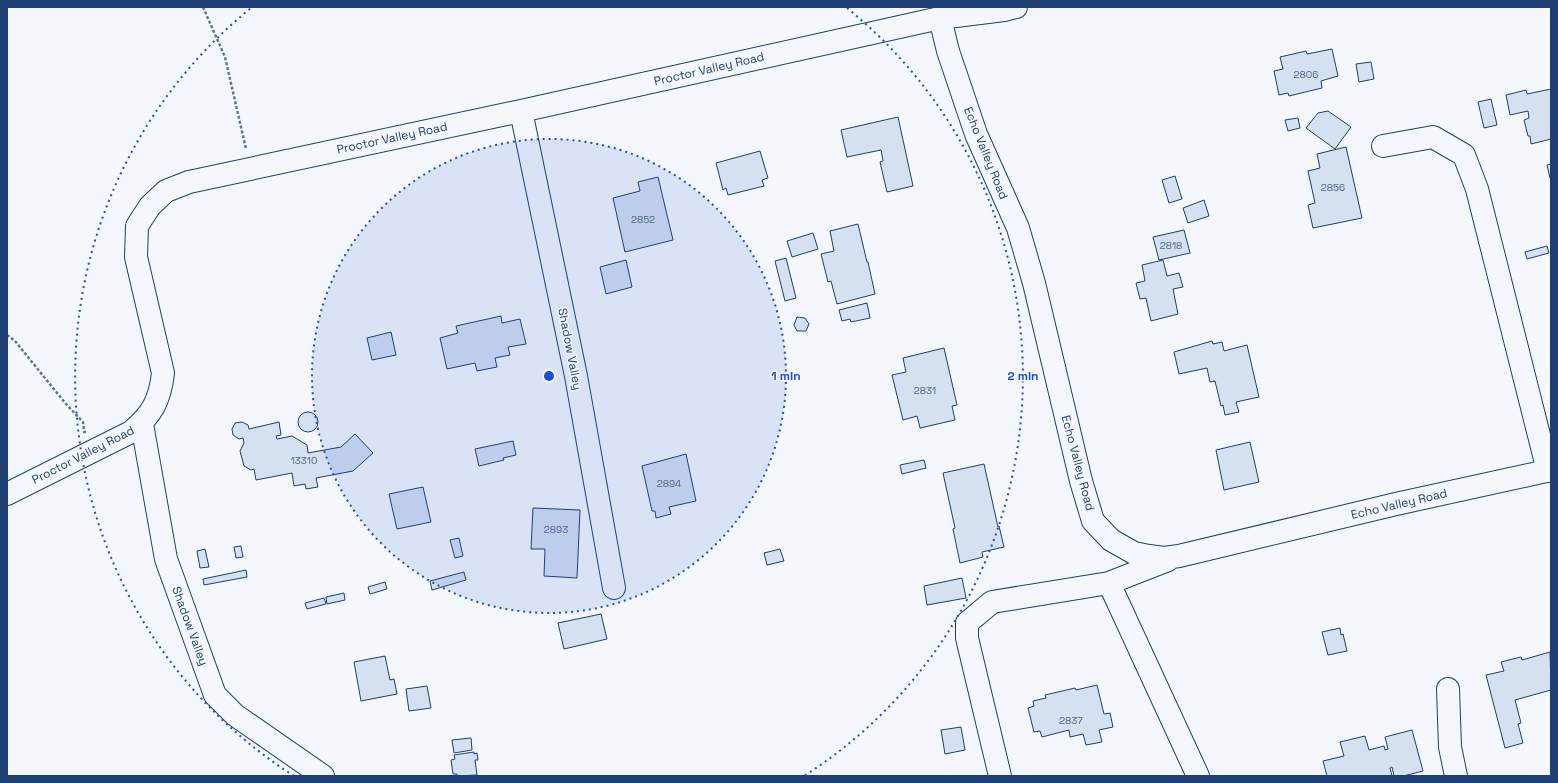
<svg xmlns="http://www.w3.org/2000/svg" width="1558" height="783" font-family="'Space Grotesk',sans-serif">
<rect width="100%" height="100%" fill="#f4f7fb"/>
<path fill="#d5e0f0" stroke="#1d3f73" d="M1332 49 1338 76 1321 81 1322 88 1289 96 1288 93 1279 95 1274 71 1283 69 1280 57 1306 51 1307 54Z
M1371 62 1374 79 1359 82 1356 64Z
M1551 89V139L1531 144 1530 136H1528L1524 120 1529 118 1528 111 1510 115 1506 95 1526 90 1527 94Z
M1491 99 1497 125 1484 128 1478 102Z
M1328 111 1351 127 1335 149 1306 128 1318 113Z
M898 117 913 186 887 192 880 162 883 161 881 150 847 157 841 130Z
M1298 118 1300 128 1288 131 1285 120Z
M1346 147 1362 218 1313 228 1308 205 1315 203 1308 171 1320 168 1317 154Z
M760 151 768 178 762 180 764 186 728 195 726 188 723 190 716 163Z
M1551 164V178H1550L1547 165Z
M1175 176 1182 199 1169 203 1162 180Z
M658 177 673 240 625 252 613 198 640 191 638 182Z
M1204 200 1209 216 1188 223 1183 208Z
M858 224 867 262H868L875 294 837 304 831 281 828 282 821 254 834 251 830 231Z
M1184 230 1190 253 1159 260 1153 237Z
M813 233 818 249 792 257 787 241Z
M1547 246 1549 253 1527 259 1525 252Z
M786 258 796 298 785 301 775 261Z
M626 260 632 287 606 294 600 267Z
M1163 260 1167 276 1179 273 1183 287 1173 289 1178 314 1151 321 1146 298 1140 299 1136 283 1145 281 1142 265Z
M867 303 870 318 851 322 850 319 842 321 839 310Z
M501 316 502 323 520 319 526 344 508 347 510 355 495 358 497 367 477 371 475 363 447 369 440 338 458 333 456 326Z
M797 317 805 318 809 324 806 331H797L794 325Z
M391 332 396 355 372 360 367 338Z
M1212 341 1213 344 1222 342 1224 351 1247 345 1259 397 1236 402 1239 412 1225 415 1223 405 1221 406 1215 381 1210 382 1207 368 1179 374 1174 352Z
M944 348 957 405 952 406 955 420 920 428 917 416 903 420 892 375 906 372 903 358Z
M298 422a10 10 0 1 1 20 0a10 10 0 1 1-20 0Z
M242 422 248 425 249 429 279 422 281 435 276 436 277 439 292 436 307 445 308 453 341 447 355 434 373 453 353 471 316 478 318 487 306 489 305 484 294 486 292 473 256 480 254 469 251 470 244 466 240 451 244 443 243 438 239 439 233 435 232 429 235 423Z
M513 441 516 455 503 458 504 460 479 466 475 449Z
M1250 442 1259 482 1224 490 1216 450Z
M686 454 696 501 669 507 671 514 656 518 655 511H652L642 466Z
M924 460 926 468 902 474 900 465Z
M984 464 998 527 999 526 1004 547 982 552 983 557 960 563 953 529 955 528 943 473Z
M423 487 431 522 397 529 389 494Z
M533 508 580 510 577 578 544 576 545 549H531Z
M459 538 463 556 455 558 450 540Z
M241 546 243 557 236 558 234 547Z
M205 549 209 567 200 568 197 551Z
M780 549 784 561 767 565 764 553Z
M246 570 247 577 204 585 203 579Z
M464 572 466 580 432 590 430 581Z
M962 578 966 598 927 605 924 586Z
M385 582 387 589 370 594 368 587Z
M344 593 345 600 327 604 326 597Z
M324 598 326 604 307 609 305 603Z
M601 614 607 639 564 649 558 623Z
M1340 628 1341 635 1343 634 1347 651 1328 655 1322 632Z
M1550 652 1551 690 1515 700 1521 723 1518 724 1523 743 1505 748 1486 675 1504 671 1501 662 1521 657 1522 660Z
M385 656 390 680 394 679 397 694 361 701 354 662Z
M1097 685 1104 714 1110 713 1113 727 1099 730 1102 742 1086 745 1083 734 1070 737 1069 730 1042 737 1040 731 1034 732 1028 708 1034 706 1033 701 1046 698 1045 695 1075 688 1076 690Z
M427 686 431 708 409 711 406 689Z
M961 727 965 750 945 754 941 730Z
M1412 730 1423 771 1403 776H1394L1392 767 1390 768 1392 776H1327L1323 761 1344 756 1340 742 1365 736 1369 750 1384 746 1385 750 1388 749 1385 737Z
M471 738 472 750 454 753 452 740Z
M474 752V754L477 753 478 760H475L477 775 457 776V774H453L451 760 455 759 454 755Z"/>
<g fill="none" stroke-linecap="round" stroke-linejoin="round">
<defs>
<path id="minor" d="M940 18 948 51 976 134 1018 228 1034 283 1081 481 1093 521 1111 540 1134 553 1149 556 1164 558 1179 556 1396 504 1551 470
M521 111 576 376 614 588
M1383 146 1433 137 1464 155 1477 189 1548 471
M142 424 166 559 215 695 235 715 323 776
M7 494 131 432C152 415 160 400 163 373L136 257 137 226 150 206 166 191 189 182 521 111 940 18 1004 10 1016 7
M1109 583 1198 776
M1448 689 1450 747 1456 776
M1000 776 967 638V623L992 602 1109 583 1168 560"/>
</defs>
<use href="#minor" stroke="#1d3f73" stroke-width="24"/>
<path stroke="#5e769c" stroke-width="2.5" stroke-dasharray="3 2" stroke-linecap="butt" d="M203 7 225 57 246 149
M7 335 15 341 66 404 83 422 84 432H86"/>
<use href="#minor" stroke="#f4f7fb" stroke-width="22"/>
</g>
<circle cx="549" cy="376" r="237" fill="#1d4ed8" fill-opacity=".12"/>
<g fill="none" stroke="#1d4ed8" stroke-width="2" stroke-dasharray="2 4">
<circle cx="549" cy="376" r="237"/>
<path d="M294 776A474 474 0 0 1 251 8M847 8A474 474 0 0 1 804 776"/>
</g>
<g text-anchor="middle" stroke-width="3" stroke-linejoin="round" paint-order="stroke">
<g font-size="10" fill="#4b6792">
<text x="1306" y="78">2806</text>
<text x="1333" y="191">2856</text>
<text x="643" y="223">2852</text>
<text x="1171" y="249">2818</text>
<text x="925" y="394">2831</text>
<text x="304" y="464">13310</text>
<text x="669" y="487">2894</text>
<text x="556" y="533">2893</text>
<text x="1071" y="724">2837</text>
</g>
<g font-size="12" fill="#1d3f73" stroke="#f4f7fb">
<text transform="translate(709 69) rotate(-13)" y="4">Proctor Valley Road</text>
<text transform="translate(392 138) rotate(-12)" y="4">Proctor Valley Road</text>
<text transform="translate(986 153) rotate(68)" y="4">Echo Valley Road</text>
<text transform="translate(570 349) rotate(79)" y="4">Shadow Valley</text>
<text transform="translate(83 455) rotate(-27)" y="4">Proctor Valley Road</text>
<text transform="translate(1078 463) rotate(75)" y="4">Echo Valley Road</text>
<text transform="translate(1399 504) rotate(-13)" y="4">Echo Valley Road</text>
<text transform="translate(190 626) rotate(70)" y="4">Shadow Valley</text>
</g>
</g>
<circle cx="549" cy="376" r="6" fill="#1d4ed8" stroke="#f4f7fb" stroke-width="2"/>
<g font-size="12" text-anchor="middle" font-weight="bold" fill="#1d4ed8" stroke="#f4f7fb" stroke-width="3" stroke-linejoin="round" paint-order="stroke">
<text x="786" y="380">1 min</text>
<text x="1023" y="380">2 min</text>
</g>
<rect width="1558" height="783" fill="none" stroke="#1d3f73" stroke-width="16"/>
</svg>
